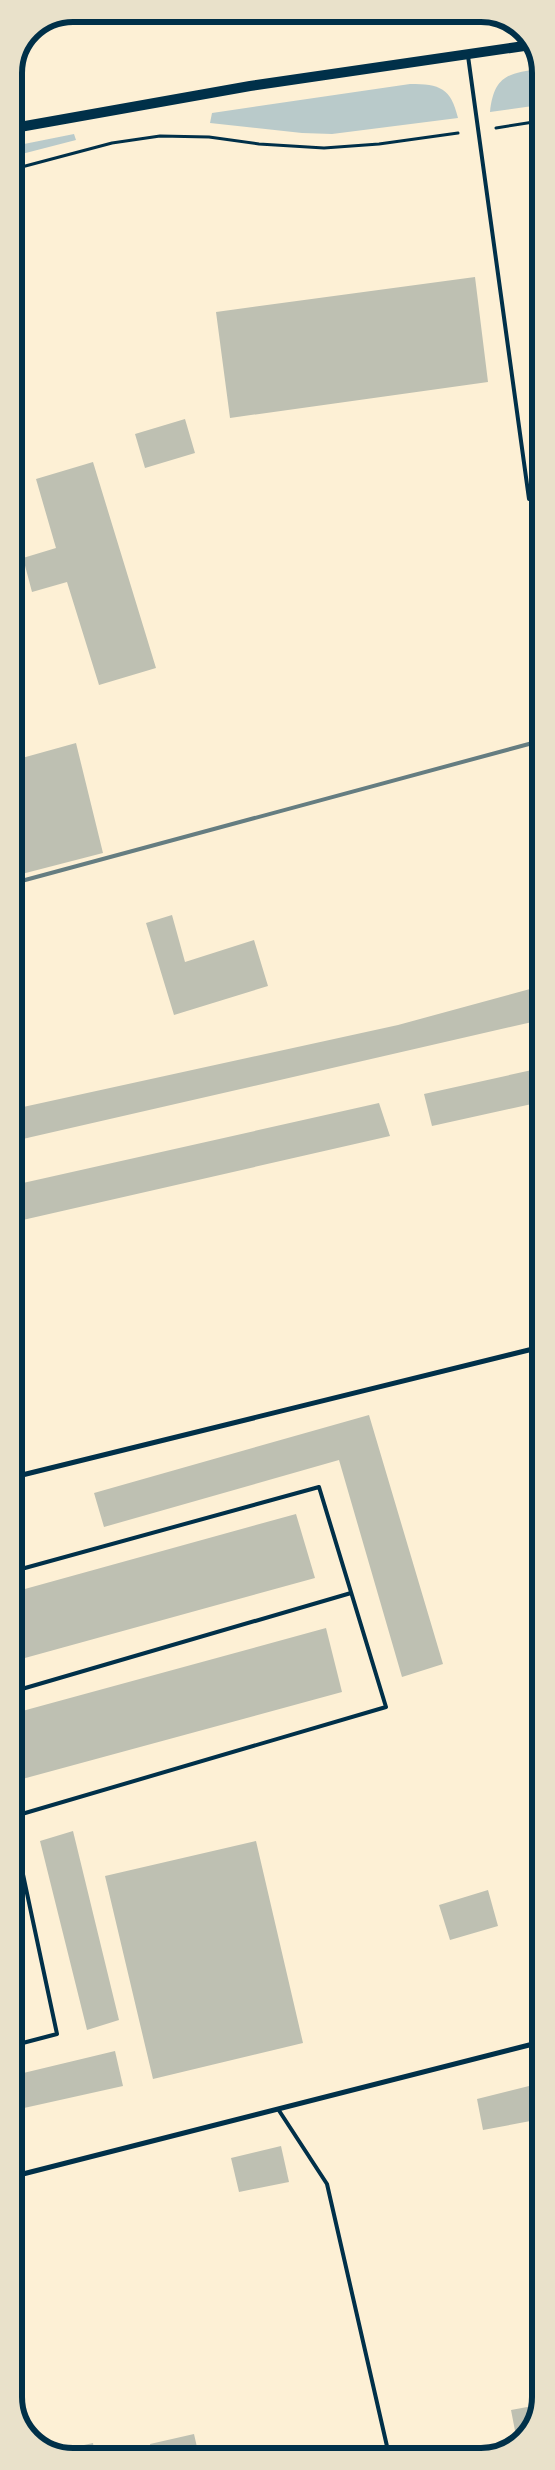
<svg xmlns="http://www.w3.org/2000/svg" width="555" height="2470" font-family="'Titillium Web',sans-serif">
<rect width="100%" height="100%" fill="#fdf0d5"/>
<path fill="#b9caca" d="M540 69V105L490 112C494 76 508 73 540 69Z
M410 84C440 84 451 88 458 118L332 134 302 133 210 123 212 113Z
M74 134 76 140 14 156V146Z"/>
<path fill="#bec0b2" d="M475 277 488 382 230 418 216 312Z
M185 419 195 453 145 468 135 434Z
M93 462 156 668 99 685 67 582 32 592 23 558 56 548 36 479Z
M15 726 22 758 76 743 103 853 14 876Z
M172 915 185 962 254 940 268 986 174 1015 146 923Z
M541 986V1020L14 1141V1109L398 1025Z
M541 1068V1102L432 1126 424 1094Z
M379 1103 390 1136 14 1222V1185Z
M369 1415 443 1664 402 1677 339 1460 104 1527 94 1493Z
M296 1514 315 1578 14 1661V1592Z
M326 1628 342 1692 15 1781V1713Z
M73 1831 119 2020 87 2030 40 1841Z
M256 1841 303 2043 153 2079 105 1876Z
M488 1890 498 1926 450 1940 439 1905Z
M15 1979 24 2009 15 2011Z
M115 2051 123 2086 15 2110V2075Z
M541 2083V2119L483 2130 477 2099Z
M281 2146 289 2182 239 2192 231 2158Z
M538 2405 527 2436 517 2441 511 2410Z
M194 2434 199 2456H152L150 2444Z
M93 2443 95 2456H66L57 2451Z"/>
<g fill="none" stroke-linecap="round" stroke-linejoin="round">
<path stroke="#003049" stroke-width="3" d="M496 128 540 121
M14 169 112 143 160 136 209 137 259 144 324 148 379 144 458 133"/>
<path stroke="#003049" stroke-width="4" d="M468 56 529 499
M14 1571 319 1487 386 1707 15 1816
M15 1691 351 1593
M15 1837 57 2034 15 2045
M278 2109 327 2184 389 2455"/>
<path stroke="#003049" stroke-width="5" d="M14 1477 541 1347
M15 2176 541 2042"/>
<path stroke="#003049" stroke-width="10" d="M14 128 250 86 531 45"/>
<path stroke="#657d81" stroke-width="4" d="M14 883 540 741"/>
</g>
<path d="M0 0H555V2470H0ZM73 22H481A51 51 0 0 1 532 73V2397A51 51 0 0 1 481 2448H73A51 51 0 0 1 22 2397V73A51 51 0 0 1 73 22Z" fill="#e9e1ca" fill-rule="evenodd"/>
<path fill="none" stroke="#003049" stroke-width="6" d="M73 22H481A51 51 0 0 1 532 73V2397A51 51 0 0 1 481 2448H73A51 51 0 0 1 22 2397V73A51 51 0 0 1 73 22Z"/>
</svg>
